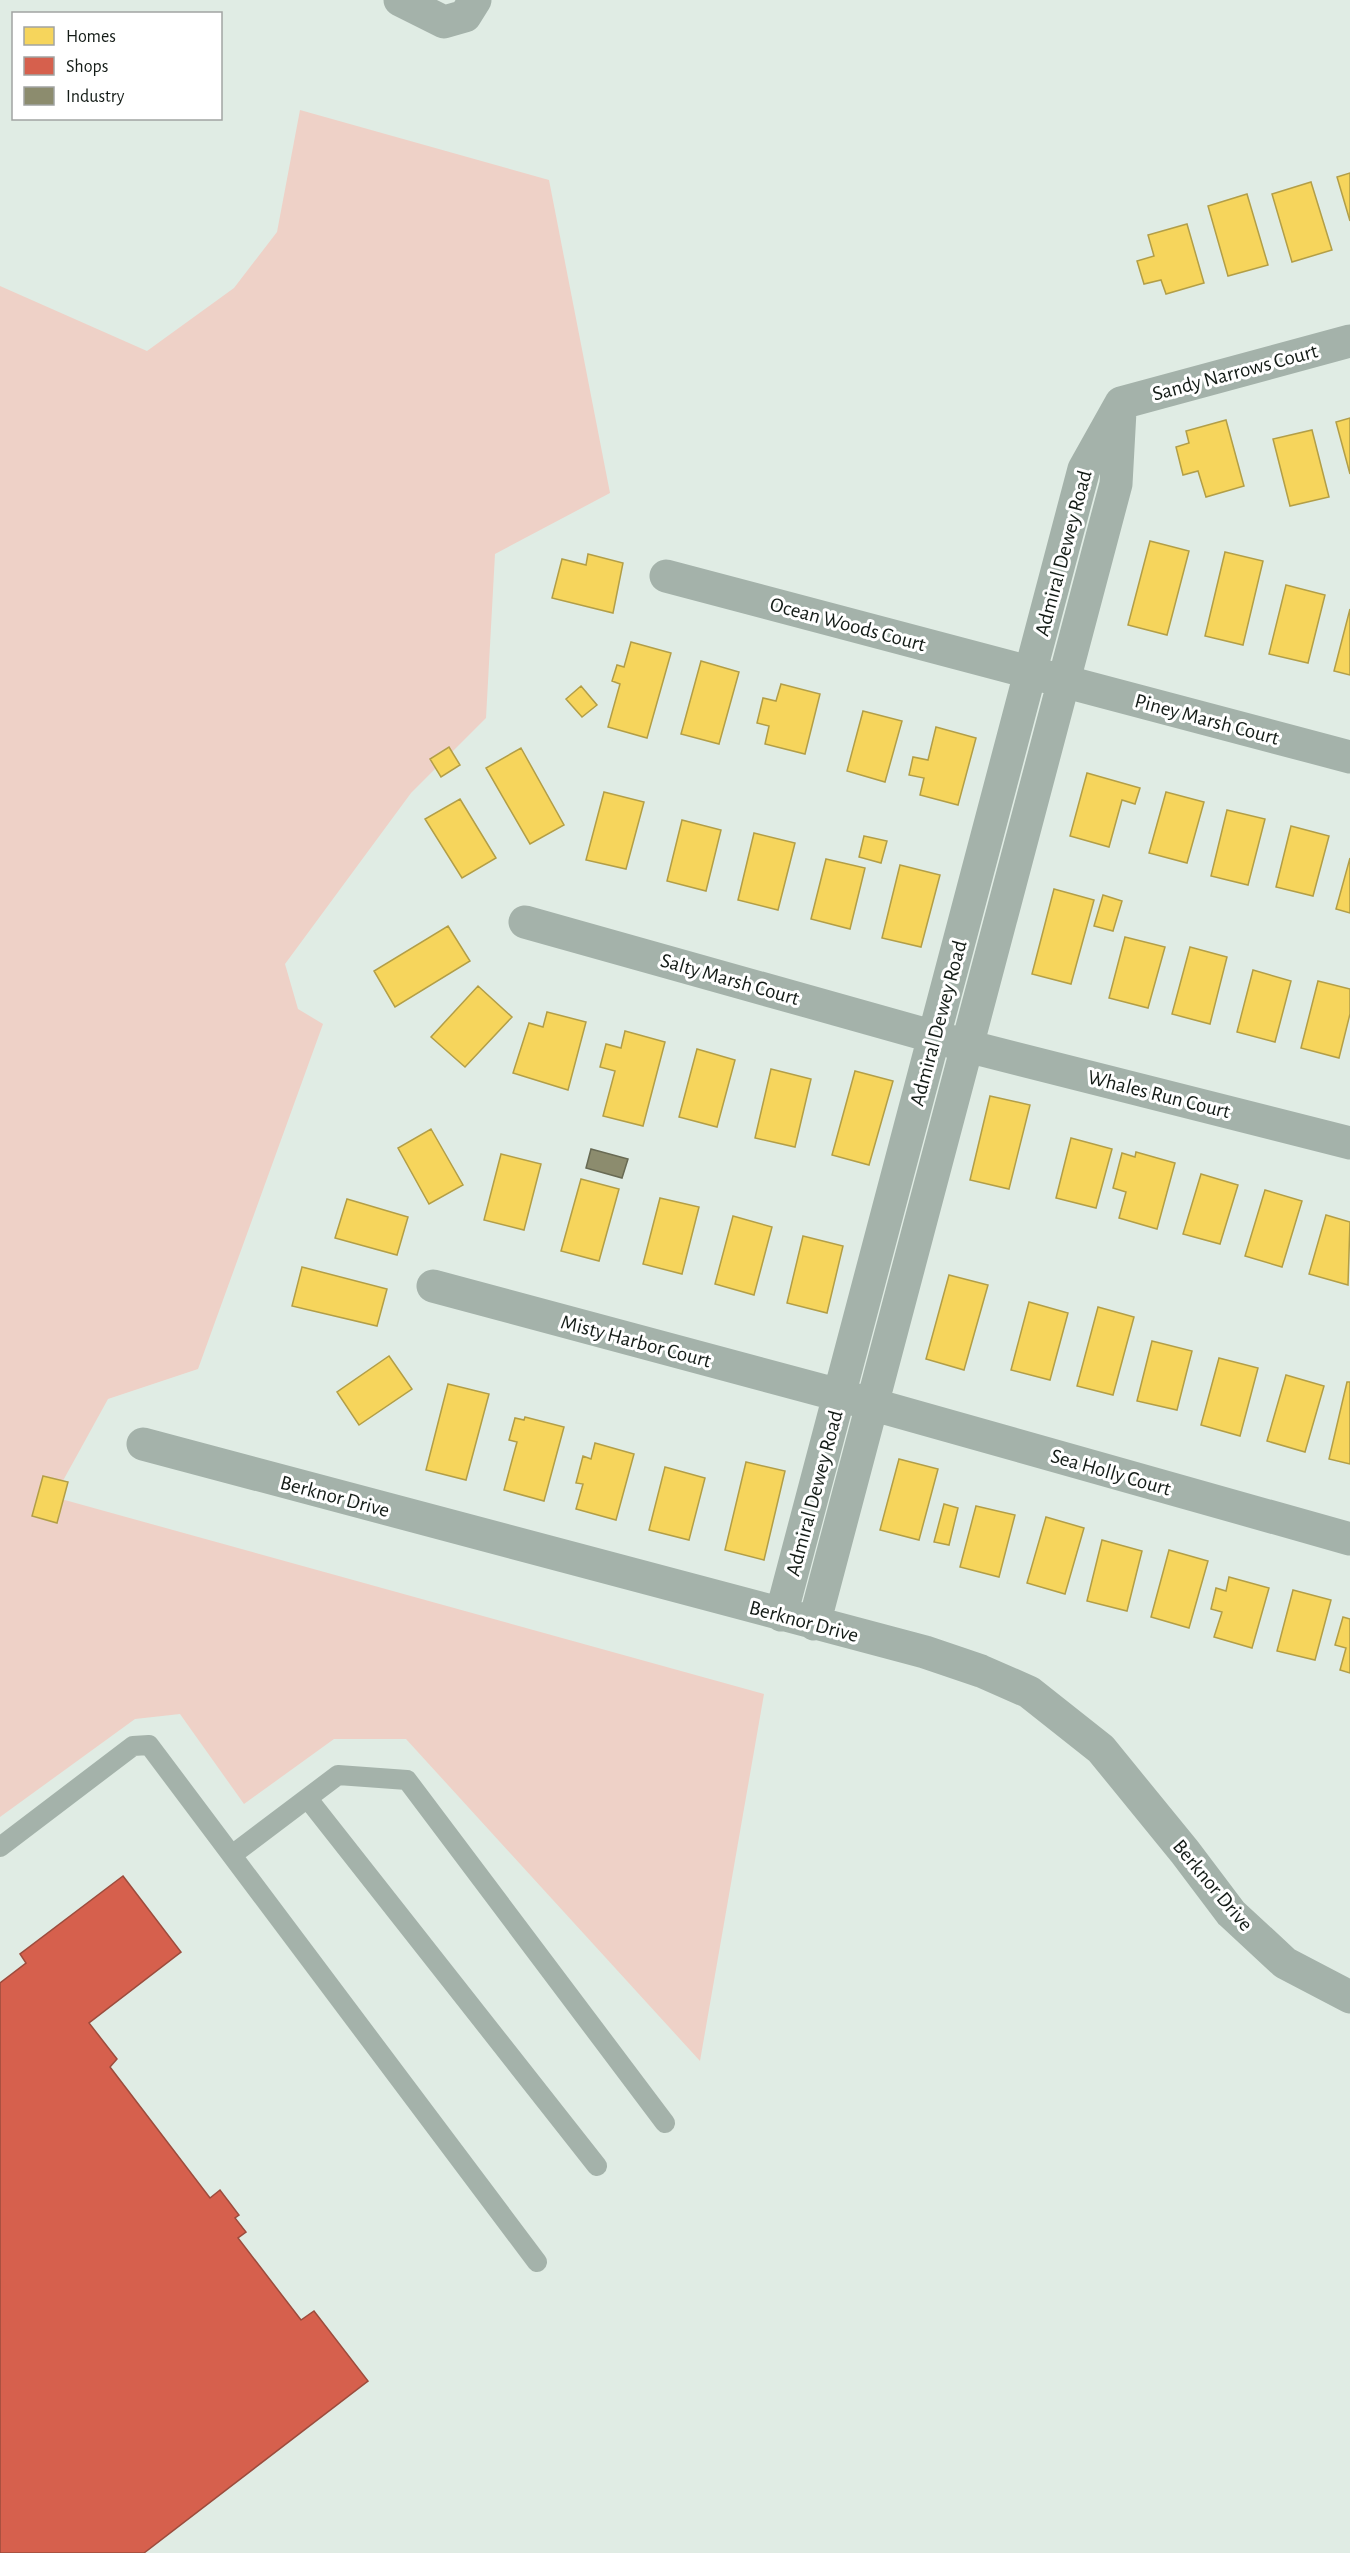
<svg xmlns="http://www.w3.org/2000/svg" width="1350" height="2553" font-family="'Alegreya Sans',sans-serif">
<rect width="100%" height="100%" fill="#e0ece4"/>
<path fill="#eed1c7" d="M300 110 549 180 610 493 495 554 486 718 411 793 285 964 298 1009 323 1024 198 1369 108 1399 54 1497 764 1694 700 2061 406 1739H334L244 1804 180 1714 135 1719 0 1817V286L147 351 234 288 277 232Z"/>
<path fill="#f6d55c" stroke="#b29e47" stroke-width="1.5" d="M1350 173V221L1337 177Z
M1311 182 1332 250 1292 262 1272 194Z
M1247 194 1268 265 1228 276 1208 206Z
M1187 224 1204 283 1166 294 1161 280 1144 284 1137 261 1154 256 1148 235Z
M1350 418V474L1336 422Z
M1226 420 1244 486 1206 497 1198 471 1183 475 1176 447 1189 443 1186 431Z
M1312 430 1329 497 1290 506 1273 439Z
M1150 541 1189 551 1167 635 1128 625Z
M1225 552 1263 561 1243 645 1205 636Z
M588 554 623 563 613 613 552 598 562 559 586 565Z
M1286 585 1325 595 1308 663 1269 654Z
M1350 609V675L1334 671Z
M631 642 671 653 647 738 608 727 620 684 612 681 617 665 624 667Z
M701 661 739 672 719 744 681 734Z
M781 684 820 694 805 754 765 744 769 726 757 723 763 698 776 701Z
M581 686 597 705 582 717 566 699Z
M863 711 902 721 885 782 847 771Z
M936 727 976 738 958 805 920 795 924 778 909 775 913 757 928 760Z
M449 747 460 765 441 777 430 759Z
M521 748 564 825 530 844 486 768Z
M1087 773 1140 788 1135 804 1122 800 1109 847 1070 836Z
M604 792 644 802 626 869 586 860Z
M1166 792 1204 802 1187 863 1149 853Z
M460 799 496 858 462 878 425 819Z
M1227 810 1265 819 1248 885 1211 876Z
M682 820 721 830 706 891 667 881Z
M1291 826 1329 836 1313 896 1276 887Z
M754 833 795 843 778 910 738 900Z
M864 836 887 841 881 863 859 857Z
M1350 858V913L1336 909Z
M826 859 865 868 850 929 811 919Z
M900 865 940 875 921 947 882 938Z
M1054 889 1094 900 1071 984 1032 974Z
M1103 895 1122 901 1113 931 1094 926Z
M448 926 470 961 395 1007 374 971Z
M1125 937 1165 947 1148 1008 1109 998Z
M1190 947 1227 957 1210 1024 1172 1014Z
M1253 970 1291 981 1275 1042 1237 1032Z
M1318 981 1350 989V1014L1339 1058 1301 1048Z
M478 986 512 1017 465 1067 431 1037Z
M547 1012 586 1022 568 1090 513 1073 529 1023 543 1027Z
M625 1031 665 1042 643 1126 603 1116 615 1071 600 1067 606 1044 621 1048Z
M697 1049 735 1060 717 1127 679 1117Z
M771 1069 811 1079 795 1147 755 1138Z
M855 1071 893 1081 869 1165 832 1155Z
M990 1096 1030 1105 1009 1189 970 1180Z
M431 1129 463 1185 429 1204 398 1148Z
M1071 1138 1112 1149 1096 1208 1056 1198Z
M1136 1152 1175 1163 1157 1229 1119 1218 1126 1192 1113 1188 1122 1153 1135 1157Z
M501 1154 541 1164 524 1230 484 1220Z
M1201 1174 1238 1185 1220 1244 1183 1234Z
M581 1179 619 1189 599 1261 561 1251Z
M1265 1190 1302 1201 1282 1267 1245 1256Z
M660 1198 699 1207 682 1274 643 1264Z
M347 1199 408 1217 397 1255 335 1238Z
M1326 1215 1350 1222 1348 1285 1309 1274Z
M733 1216 772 1227 754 1295 715 1284Z
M803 1236 843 1246 827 1313 787 1303Z
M302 1267 387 1289 377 1326 292 1306Z
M949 1275 988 1285 964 1370 926 1359Z
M1029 1302 1068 1313 1050 1380 1011 1370Z
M1098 1307 1134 1317 1113 1395 1077 1386Z
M1152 1341 1192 1351 1177 1410 1137 1401Z
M389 1356 412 1389 359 1425 337 1392Z
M1219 1358 1258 1368 1240 1436 1201 1425Z
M1286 1375 1324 1386 1305 1452 1267 1441Z
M1347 1382H1350V1464L1329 1459Z
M448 1384 489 1394 466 1480 426 1470Z
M525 1417 564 1427 544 1501 504 1490 517 1442 509 1440 515 1418 524 1420Z
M595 1443 634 1454 616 1520 576 1509 583 1484 576 1483 583 1456 591 1459Z
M899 1459 938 1469 919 1540 880 1530Z
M746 1462 785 1471 764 1560 725 1550Z
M665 1467 705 1478 689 1540 649 1530Z
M43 1476 68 1482 57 1523 32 1516Z
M944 1504 958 1508 949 1545 934 1542Z
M976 1506 1015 1515 999 1577 960 1567Z
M1046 1517 1084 1528 1065 1594 1027 1583Z
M1102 1540 1142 1551 1127 1611 1087 1601Z
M1169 1550 1208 1561 1189 1628 1151 1617Z
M1229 1577 1269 1588 1252 1648 1214 1637 1222 1612 1211 1609 1216 1588 1226 1591Z
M1293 1590 1331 1600 1315 1660 1277 1651Z
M1343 1617 1350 1619V1673L1340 1670 1346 1648 1335 1645Z"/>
<path fill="#d6604d" stroke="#9c4c3d" stroke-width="1.5" d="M123 1876 181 1952 89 2023 117 2059 110 2067 210 2198 220 2190 239 2215 235 2218 246 2232 238 2238 301 2320 314 2311 368 2381 144 2553H0V1983L26 1963 20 1954Z"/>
<path fill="#8c8c6e" stroke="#686a54" stroke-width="1.5" d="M591 1149 628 1159 622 1178 586 1168Z"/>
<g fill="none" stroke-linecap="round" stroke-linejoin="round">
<path stroke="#a4b2aa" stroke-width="20" d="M308 1799 597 2166
M0 1847 133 1746 149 1745 537 2262
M232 1855 338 1775 407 1780 665 2123"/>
<path stroke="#a4b2aa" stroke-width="33" d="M400 0 444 22 465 16 475 0
M1121 403 1350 341
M666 576 1350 757
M525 922 967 1046 1350 1143
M433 1286 839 1395 1350 1539
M143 1444 925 1652 981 1671 1029 1692 1101 1749 1185 1852 1231 1913 1285 1963 1350 1997
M781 1615 1084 469 1121 403
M814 1624 1116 484 1120 411"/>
</g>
<g text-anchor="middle" stroke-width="6" stroke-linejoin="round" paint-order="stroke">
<g font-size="21" fill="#141c17" stroke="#fff">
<text transform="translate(1235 372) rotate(-15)" y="7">Sandy Narrows Court</text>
<text transform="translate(1063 553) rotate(-75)" y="7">Admiral Dewey Road</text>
<text transform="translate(848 624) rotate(15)" y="7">Ocean Woods Court</text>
<text transform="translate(1207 719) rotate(15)" y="7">Piney Marsh Court</text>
<text transform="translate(730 979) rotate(16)" y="7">Salty Marsh Court</text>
<text transform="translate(938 1023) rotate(-75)" y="7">Admiral Dewey Road</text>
<text transform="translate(1159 1094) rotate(14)" y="7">Whales Run Court</text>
<text transform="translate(636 1341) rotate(15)" y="7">Misty Harbor Court</text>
<text transform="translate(1111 1472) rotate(16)" y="7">Sea Holly Court</text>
<text transform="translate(814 1493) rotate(-75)" y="7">Admiral Dewey Road</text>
<text transform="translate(335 1496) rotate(15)" y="7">Berknor Drive</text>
<text transform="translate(804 1621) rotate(15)" y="7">Berknor Drive</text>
<text transform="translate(1213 1885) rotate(50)" y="7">Berknor Drive</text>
</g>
</g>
<rect x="12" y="12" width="210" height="108" fill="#ffffff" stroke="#a1a4a2" stroke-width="1.5"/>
<rect x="24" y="27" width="30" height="18" fill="#f6d55c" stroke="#a1a4a2" stroke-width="1.5"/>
<text x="66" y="42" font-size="18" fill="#141c17">Homes</text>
<rect x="24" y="57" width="30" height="18" fill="#d6604d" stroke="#a1a4a2" stroke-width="1.5"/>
<text x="66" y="72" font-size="18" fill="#141c17">Shops</text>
<rect x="24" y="87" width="30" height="18" fill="#8c8c6e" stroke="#a1a4a2" stroke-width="1.5"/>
<text x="66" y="102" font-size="18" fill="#141c17">Industry</text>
</svg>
